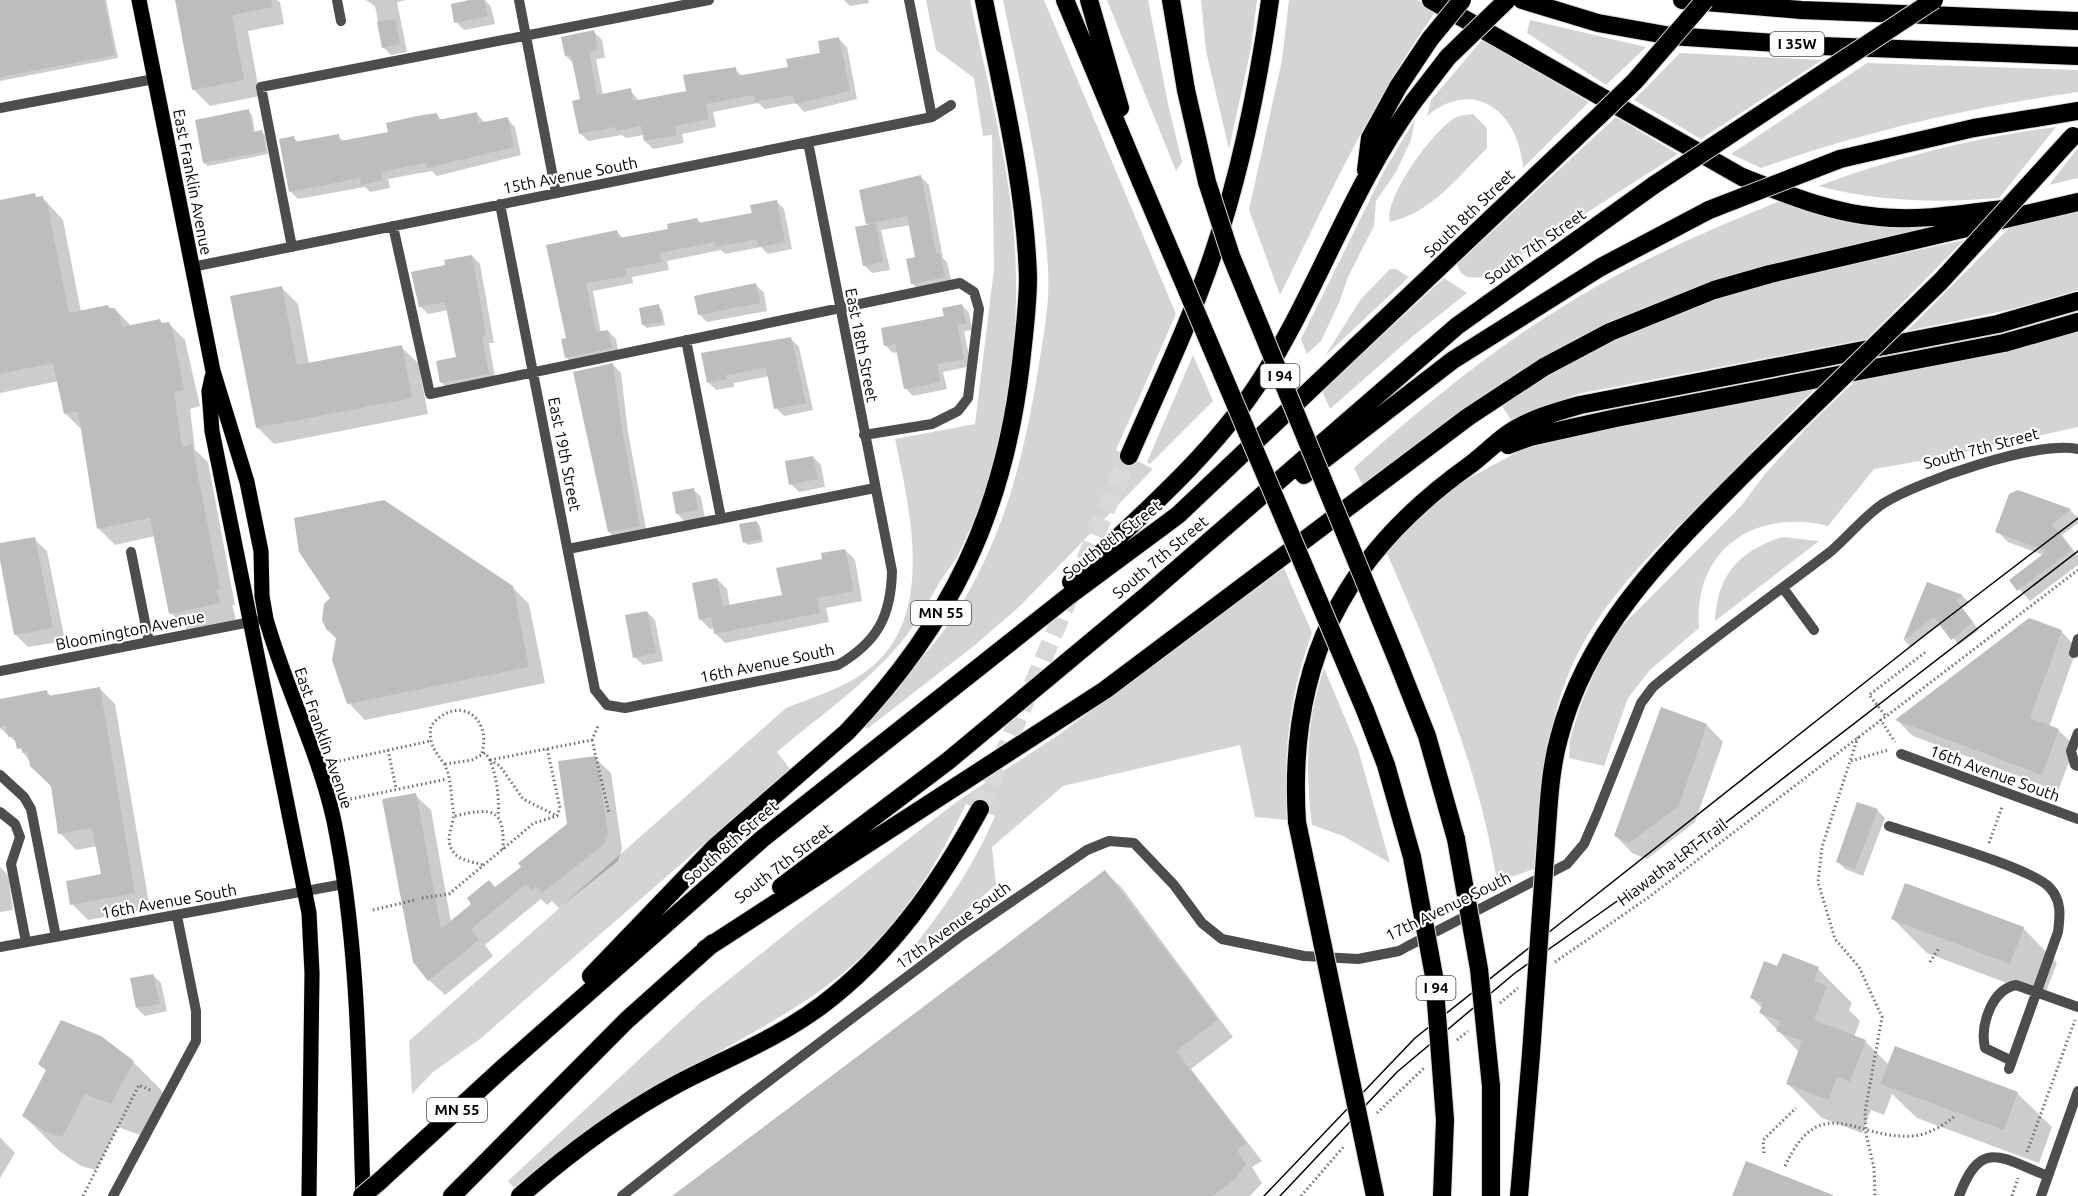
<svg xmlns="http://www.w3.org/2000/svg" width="2078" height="1196" font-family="Ubuntu,sans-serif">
<rect width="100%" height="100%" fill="#fff"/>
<path fill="#d4d4d4" d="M926 0H970C984 68 1002 136 1011 204 1025 320 1011 448 959 553 954 563 947 571 941 580 925 608 908 638 884 661 852 694 812 722 777 752L790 769 480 1039 433 1072 412 1094 409 1041 786 708C813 697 845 688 869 669 936 617 910 510 895 439L975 424 994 269 992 135 983 136 974 78 936 50Z
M1003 0H1044L1176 314 1116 450 1153 469 1020 606 975 645 867 729 861 723C893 689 928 655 954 616 1004 539 1025 454 1039 364 1044 333 1050 301 1048 269 1043 178 1021 89 1003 0Z
M1107 0H1148L1168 104 1182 162 1176 171Z
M1201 0H1257L1251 48 1229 149 1206 51Z
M1289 0H1417L1436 11C1373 99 1328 198 1280 295L1249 210 1282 60Z
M1530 20 1646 47 1606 85 1527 33Z
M1482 40 1589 102 1523 168C1519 114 1476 76 1427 116L1431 100Z
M1680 53 1822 60 1701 139 1634 100Z
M1867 63 2078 70V92C1968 108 1866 131 1761 168L1731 154Z
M1473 114 1487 128V148C1457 178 1432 212 1390 222 1383 199 1434 129 1455 118 1460 115 1468 115 1473 114Z
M1616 117 1678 154 1488 276C1474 278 1461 281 1457 264Z
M1415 119 1411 140 1396 172 1376 201 1374 226 1348 277 1339 303 1321 341 1307 354 1301 339 1384 171Z
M2056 127 1999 198C1937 203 1879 202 1818 186 1894 158 1975 137 2056 127Z
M2078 148V178L2049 185Z
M1780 201 1921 225V234C1807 259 1694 280 1589 332 1508 372 1437 433 1363 486L1354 468C1423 406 1495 347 1575 299 1640 260 1710 229 1780 201Z
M2078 212V290L2013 309 1907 331 2010 227Z
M1964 240 1867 339 1577 394 1512 421 1500 403 1599 346 1704 301 1782 280Z
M1390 269H1396L1409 277 1325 356 1361 299Z
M1444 278 1467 293 1413 336 1330 409 1322 391Z
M2078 330V427L1943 457 1874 469 1828 526C1755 508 1693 549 1699 628L1650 670 1628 698 1604 766 1569 758 1570 739 1581 704 1598 664 1618 630 1742 505 1764 475 1810 424 1855 381 1964 360Z
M1193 355 1213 401 1150 464 1147 462Z
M1816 388C1779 424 1743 461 1707 498 1655 549 1601 600 1571 668 1544 731 1540 801 1534 869L1497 882C1479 766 1432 657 1386 551L1449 489 1523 449 1564 436Z
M1782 537 1819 541 1715 621C1717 575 1739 551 1782 537Z
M1284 568 1312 633C1289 695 1283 754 1287 820L1255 817 1240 745 1063 786 992 847 996 885 896 969C935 921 971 873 995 816L966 804C936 866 902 923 848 969 796 1013 733 1042 675 1077 618 1110 564 1146 515 1189L508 1181 701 1002 798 924 959 800 1057 736Z
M1324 668 1358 749 1390 863 1343 836 1312 825C1305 771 1306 720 1324 668Z"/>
<path fill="#0003" d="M0 0H106L118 58 0 81Z
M176 0H277L280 2 284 24 248 31 260 96 210 106 194 90Z
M366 0H406L397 2 407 52 391 55 383 47 375 6Z
M477 0H485L491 7 495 24 464 30 456 22Z
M844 0H868L869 3 850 6Z
M594 32 602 40 605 58 596 59 603 95 630 90 639 101 688 92 735 69 743 77 790 68 822 54 839 39 847 47 857 99 804 112 796 103 765 109 758 103 713 112 716 127 682 134 684 143 653 149 645 141 644 135 626 138 622 135 588 141 580 133 582 101 574 64 566 56Z
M248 111 252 115 255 133 261 132 265 135 268 154 208 166 204 163Z
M436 114 443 121 477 114 485 123 507 119 515 127 521 155 437 176 432 171 388 179 390 188 370 192 365 187 298 199 290 191 294 138 299 143 338 136 344 142 390 133Z
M921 177 929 185 943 258 947 262 952 285 920 291 912 283 917 258 911 225 881 230 890 270 872 273 864 265 869 226 867 223Z
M34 195 38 198 42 197 63 220 81 312 108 307 115 309 132 327 160 321 163 324 168 323 185 340 200 406 190 409 195 450 208 462 235 605H232L236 620 187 629 171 613 155 536 115 545 98 528 82 430 65 413 59 381 0 393V202Z
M776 201 784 209 792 249 768 254 761 247 725 254 721 250 667 261 669 270 632 277 633 283 593 291 601 333 608 331 616 339 619 356 574 365 566 357 568 339 548 246 617 232 624 239 670 230 697 219 702 224 754 214Z
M472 256 480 264 494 343H489L496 382 450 391 442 383 458 358 448 310 428 314 420 306 447 267Z
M756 285 764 293 767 311 707 322 699 314Z
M281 287 298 304 309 364 401 347 418 363 428 414 274 444 257 427Z
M962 305 969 313 972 330 964 331 971 366 943 372 947 389 913 396 905 388 898 352 893 353 886 346 882 329 945 317Z
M658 306 662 310 665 325 647 328 643 325Z
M791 339 799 347 813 410 784 416 776 408 770 376 734 383V387L716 390 708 382Z
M613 365 621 373 628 432 647 534 617 540 609 532Z
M813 457 821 465 825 487 799 492 791 484Z
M693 489 701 497 705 518 685 522 677 513Z
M2018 492 2070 510 2078 518V523L2062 535 2078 556V565L2030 601 2011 580 2043 555 2008 542 1997 531Z
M756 522 760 526 763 542 748 545 744 542Z
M34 539 47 551 65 641 28 647 15 634 0 544Z
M845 550 855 560 862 601 826 608 829 622 725 643 715 633 714 628 710 629 700 619 717 579 727 589 730 607 783 596 824 560Z
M1928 584 1962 596 1969 602 1962 608 1979 630 1959 645 1941 624 1911 647 1905 641Z
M512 587 529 604 545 683 365 720 349 703 338 638Z
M647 612 655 620 663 661 643 665 635 657Z
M2061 631 2077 648 2049 727 2058 730 2075 746 2058 791 1913 736 1897 720Z
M99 688 115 704 150 909 88 920 72 904 103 875 97 846 76 850 60 833 53 788 37 772 16 742 0 728V700L47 692 52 697Z
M1661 709 1707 725 1723 742 1695 822 1647 859 1632 853 1616 836Z
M595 758 611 773 622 849 618 861 559 908 552 901 547 905 541 899 485 945 493 956 445 995 429 980 415 795 431 810 451 922 523 867 569 824Z
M1877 810 1885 818 1863 876 1845 869 1837 861Z
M0 867 8 875 13 910 0 912Z
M1105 872 1122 888 1233 1037 1191 1069 1262 1161 1252 1167 1262 1183 1250 1196H678Z
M1893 919 2023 928 2057 963 2044 997 1927 953Z
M1778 968 1818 969 1852 1003 1849 1010 1860 1021 1854 1037 1865 1041 1889 1065 2017 1093 2052 1127 2039 1163 1917 1118 1892 1094 1884 1115 1871 1110 1862 1133 1822 1118 1788 1084 1800 1053 1761 1013 1762 1008 1752 998Z
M153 975 161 983 167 1011 145 1016 137 1008Z
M133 1062 167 1096 145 1137 118 1127 96 1170 81 1166 58 1150 24 1116 47 1071 39 1064Z
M0 1137 15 1153 0 1178Z"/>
<path fill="#bdbdbd" d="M0 0H104L115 55 0 77Z
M175 0H271L272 7 232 15 244 80 192 90Z
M469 0H484L488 16 454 23 451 4Z
M395 19 400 44 382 48 377 22Z
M594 30 598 50 589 52 597 95 631 88 633 101 686 91 683 75 736 67 737 76 788 67 786 59 820 53 818 41 839 37 850 91 795 104 793 95 755 102 754 95 706 104 709 119 675 126 677 135 644 141 641 126 616 131 615 127 579 134 572 101 580 99 571 55 565 56 561 37Z
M249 109 253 132 262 130 266 151 203 163 195 120Z
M477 112 479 123 508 117 514 147 427 168 426 163 381 172 383 180 361 185 360 178 289 192 279 139 294 136 295 142 339 134 340 141 388 132 386 123 417 116 437 113 438 120Z
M921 175 936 253H940L945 277 911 284 906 259 915 257 907 216 866 224 859 190Z
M35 193 36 197 43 196 44 202H47L69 313 108 305 109 309 115 308 117 314H119L122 327 160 319 161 323 169 322 172 328 184 390 174 392 182 447 192 444 220 589H216L220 603 169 614 150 518 97 529 78 411 64 414 53 363 0 374V200Z
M777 200 785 242 759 247 757 239 715 247V242L660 253 662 262 625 269 626 276 586 283 596 332 608 330 612 348 565 358 561 339 566 338 546 245 617 230 619 238 668 229 667 224 697 218 698 223 752 213 750 205Z
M876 223 883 262 863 266 855 227Z
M472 255 486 335 482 336 489 374 440 383 436 361 456 357 445 302 419 307 411 272 445 265 444 260Z
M756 283 760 303 698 315 694 296Z
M282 286 297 365 402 345 412 398 256 428 230 296Z
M659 304 662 322 642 325 639 308Z
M962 304 966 323 957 324 964 359 937 364 940 382 904 389 895 344 884 346 881 328 944 316 942 308Z
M791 337 806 403 774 409 766 368 726 375 727 379 707 383 701 353Z
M613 363 621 423 640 526 608 532 573 372Z
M813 456 818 479 789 485 785 461Z
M694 488 698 510 676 514 672 492Z
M2018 490 2071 509 2052 524 2072 550 2017 591 2009 580 2047 551 1995 532 2009 494Z
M384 500 513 586 529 667 347 704 332 660 336 638 326 629 322 620 324 604 330 598 299 552 294 518Z
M757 521 761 539 743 543 739 524Z
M35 537 53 628 14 635 0 560V543Z
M845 549 854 591 817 598 820 613 714 634 711 617 699 620 692 583 717 578 723 606 782 595 776 568 822 559 821 553Z
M1927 582 1963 595 1956 600 1973 622 1951 640 1934 617 1903 641Z
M647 611 656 653 633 658 625 615Z
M2029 618 2062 630 2030 718 2059 729 2042 775 1895 720Z
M100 687 135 893 70 905 66 881 101 874 92 828 58 834 51 786 30 766 28 752 22 753V748L17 749 14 736 8 737 6 726 0 727V699L47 690 48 696Z
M1661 707 1707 724 1679 806 1629 843 1614 836Z
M596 756 608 833 603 845 542 893 536 886 531 890 526 884 471 929 479 940 428 981 413 962 382 799 416 793 441 929 471 904 467 898 489 880 495 887 521 867 518 863 567 824 558 761Z
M1857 802 1878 809 1855 869 1836 862Z
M1105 870 1218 1020 1176 1051 1246 1143 1237 1150 1246 1165 1235 1179 1213 1196H672Z
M1905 883 2024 927 2010 964 1891 919Z
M1783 953 1819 967 1814 981 1827 986 1814 1020 1866 1040 1850 1082 1837 1077 1828 1100 1786 1084 1802 1041 1776 1031 1780 1021 1759 1013 1763 1003 1750 998 1764 961 1777 966Z
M153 974 160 1004 136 1008 130 978Z
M61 1020 101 1036 134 1061 111 1104 85 1094 62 1137 46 1132 22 1116 46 1070 38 1064Z
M1895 1046 2018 1092 2004 1130 1880 1084Z
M1746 1161 1833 1195V1196H1732Z"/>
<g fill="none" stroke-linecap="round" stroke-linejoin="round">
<path stroke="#d9d9d9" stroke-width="18" stroke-dasharray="18 9" stroke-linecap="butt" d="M980 809 1129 456"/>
<defs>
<path id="major" d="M139 0 213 371 247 482 261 551 262 596 266 619C285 687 319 752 334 821 359 944 359 1071 363 1196
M212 377 209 391 212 431 309 913 312 973 309 1196"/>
<path id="highway" d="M1065 0 1141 182
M1089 0 1120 108
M1171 0 1186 90
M1431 0 1742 177C1786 194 1831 213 1879 217 1920 221 1962 214 2003 209
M1522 0 1598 23 1671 36 1821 46 2078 56
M1682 0 1801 10 2078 21
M1840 159 1974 128 2078 111
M1366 170 1370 138 1398 87
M1508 445 1530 437 1616 418 2004 343 2078 322
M1129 456C1158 389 1190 323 1213 254 1241 171 1258 86 1270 0
M1304 475 1453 360 1601 267 1709 210
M1071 582C1135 520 1206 461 1256 387 1316 296 1349 190 1414 101
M1395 655 1427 736 1456 839
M1365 710 1386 765 1412 857
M1297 822C1287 665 1342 556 1470 465 1482 456 1493 445 1505 436 1526 420 1555 412 1580 405L1998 324 2078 301
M1547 828C1549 798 1551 767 1559 738 1588 624 1674 545 1754 464
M781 887 948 761 1146 596 1457 326 1654 185
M705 949 1105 690 1468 417 1544 367 1610 332 1714 290 1770 274 2078 202
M591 976 715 847 847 732C951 623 1004 513 1021 363 1024 335 1028 306 1028 277 1025 184 1002 91 984 0
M1491 1086V1196
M370 1190 504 1067 762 839 1070 595 1178 515 1601 114
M452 1196 627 1020 713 943
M520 1196C569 1153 621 1114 679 1083 727 1058 778 1038 822 1005 892 952 938 885 980 809
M1442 1196 1445 1120
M1519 1196 1531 1054"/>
</defs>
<use href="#major" stroke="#dbdbdb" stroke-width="16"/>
<use href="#highway" stroke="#dbdbdb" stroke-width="20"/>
<path stroke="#6f6f6f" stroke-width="3" stroke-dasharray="1.5 3" stroke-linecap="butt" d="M1885 715 1869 695 1927 651
M1880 719 1895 742
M1858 737 1822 847 1818 882 1835 939 1859 967 1882 1017 1865 1112 1866 1134 1874 1168 1875 1196
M592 740 609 813
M388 750 396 788
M482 753C492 715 456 694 431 726 428 744 435 750 444 764 451 774 451 797 453 809 456 824 444 835 452 850 459 862 474 861 485 866
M490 760 592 740 598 726
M490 760 500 766 523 799 557 816
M1851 761 1888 750
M335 762 430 741
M445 764 472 760 485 753C496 765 500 800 498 816
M346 800 447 779
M455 816C493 807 505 808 503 851
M1989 843 2002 807
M422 898 449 894 534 823 557 816 560 808 547 748
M373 910 415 900
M1555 962 1649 897 2078 570
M1930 962 1939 948
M1500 1003 1518 988
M1457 1040 1468 1031
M1377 1113 1424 1068
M2027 1152 2075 1020
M1764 1153 1763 1140 1796 1108
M1785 1166C1821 1089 1856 1140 1912 1136 1928 1135 1942 1126 1954 1117
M83 1196 139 1085 152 1091
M1301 1196 1345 1145
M2012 1196 2018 1178"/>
<path stroke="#4d4d4d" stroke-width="10" d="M337 0 341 21
M519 0 556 193
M909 0 932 117
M0 108 154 79
M500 204 595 690 607 705 625 708 838 665C877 642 891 617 892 571L808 142
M393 226 430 394 960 283 974 292 979 309 968 398 958 411 932 424 864 435
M292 247 261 87 709 0
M192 267 932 117 951 105
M686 340 721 518
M568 549 875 488
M131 552 149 642
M1783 588 1814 630
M2074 653 2078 639
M0 671 256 621
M2078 733 2071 751 2075 765 2078 766
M1901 754 2078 819
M0 775 24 797 31 809 56 937
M0 812 15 824 20 837 11 864 26 942
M1889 826C1921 837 2033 868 2050 888 2062 901 2060 916 2058 932L2009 1069
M0 947 344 884
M2012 1061 1985 1048C1980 1026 1991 990 2016 985L2078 1007
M113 1196 196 1041V1011L177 916
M622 1196 745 1099 961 936 1087 850 1109 841 1134 843 1174 885 1202 923 1222 939 1304 956 1358 959 1399 951 1408 946 1567 864 1584 844 1597 814 1641 703 1653 687C1710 640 1771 597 1830 552 1848 537 1864 516 1884 503 1919 481 2038 440 2078 449
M1959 1196C1981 1137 2001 1158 2048 1176
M2041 1196 2078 1091"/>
<use href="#major" stroke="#000" stroke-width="15"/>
<use href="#highway" stroke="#000" stroke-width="18"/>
<path stroke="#000" stroke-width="1.5" d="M1264 1196 1415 1038 1925 635 2078 518
M1280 1196 1397 1072 1515 973 1694 847 2078 551"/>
<defs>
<path id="highway-bridge" d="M1398 87 1430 39 1462 0
M1186 90 1207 182 1231 256 1395 655
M1414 101 1448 57 1507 0
M1601 114 1635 81 1705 0
M1141 182 1365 710
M1654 185 1934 0
M1709 210 1840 159
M1754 464 1941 281 2073 136
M1297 822 1375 1196
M1456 839 1479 969 1491 1086
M1412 857 1434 976 1445 1120
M1531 1054 1547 828
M362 1196 381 1180"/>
</defs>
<use href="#highway-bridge" stroke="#dbdbdb" stroke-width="20" stroke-linecap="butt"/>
<use href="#highway-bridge" stroke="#000" stroke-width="18"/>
</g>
<g text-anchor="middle" stroke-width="4.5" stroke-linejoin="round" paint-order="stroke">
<g fill="#fff" stroke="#4c4c4c" stroke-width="1.5">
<rect x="1770" y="32" width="54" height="24" rx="4.5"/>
<rect x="1260.5" y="364" width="39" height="24" rx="4.5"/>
<rect x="911" y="601" width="60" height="24" rx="4.5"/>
<rect x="1416.5" y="976" width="39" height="24" rx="4.5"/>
<rect x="427" y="1098" width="60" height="24" rx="4.5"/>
</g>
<g font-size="15" font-weight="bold" fill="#000">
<text x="1797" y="49">I 35W</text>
<text x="1280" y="381">I 94</text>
<text x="941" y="618">MN 55</text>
<text x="1436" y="993">I 94</text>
<text x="457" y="1115">MN 55</text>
</g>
<g font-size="16" fill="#000" stroke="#fff">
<text transform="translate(570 175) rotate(-11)" y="6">15th Avenue South</text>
<text transform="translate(193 182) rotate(79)" y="6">East Franklin Avenue</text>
<text transform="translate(1469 213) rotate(-44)" y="6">South 8th Street</text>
<text transform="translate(1535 246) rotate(-35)" y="6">South 7th Street</text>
<text transform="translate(862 345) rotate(79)" y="6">East 18th Street</text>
<text transform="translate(1981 448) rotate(-15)" y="6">South 7th Street</text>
<text transform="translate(565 454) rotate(79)" y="6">East 19th Street</text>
<text transform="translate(1112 539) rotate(-37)" y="6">South 8th Street</text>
<text transform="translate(1160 557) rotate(-40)" y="6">South 7th Street</text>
<text transform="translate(130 630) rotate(-11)" y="6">Bloomington Avenue</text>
<text transform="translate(767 663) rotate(-12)" y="6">16th Avenue South</text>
<text transform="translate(324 738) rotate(71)" y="6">East Franklin Avenue</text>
<text transform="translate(1995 773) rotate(20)" y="6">16th Avenue South</text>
<text transform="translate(731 842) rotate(-41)" y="6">South 8th Street</text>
<text transform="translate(1672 862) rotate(-37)" y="6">Hiawatha LRT Trail</text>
<text transform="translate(783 863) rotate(-38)" y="6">South 7th Street</text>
<text transform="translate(169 901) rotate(-10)" y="6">16th Avenue South</text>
<text transform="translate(1448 906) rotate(-26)" y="6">17th Avenue South</text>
<text transform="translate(953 925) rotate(-36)" y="6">17th Avenue South</text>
</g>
</g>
</svg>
